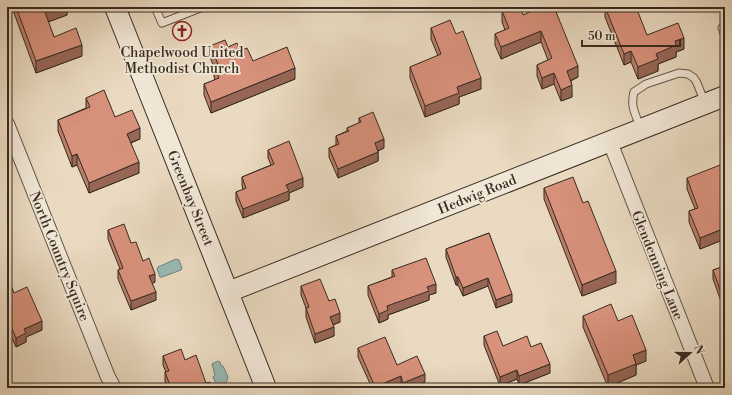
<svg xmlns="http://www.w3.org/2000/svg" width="732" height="395" font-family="'Libre Bodoni',serif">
<rect width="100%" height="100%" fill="#eadac1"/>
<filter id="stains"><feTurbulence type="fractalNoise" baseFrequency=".005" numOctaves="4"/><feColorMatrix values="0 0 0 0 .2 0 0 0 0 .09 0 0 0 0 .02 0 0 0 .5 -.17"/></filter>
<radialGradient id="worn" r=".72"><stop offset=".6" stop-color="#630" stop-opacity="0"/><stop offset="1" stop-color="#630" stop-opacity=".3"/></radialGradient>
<path fill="#98bab5" stroke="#718179" d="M176 259 179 260 182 268 181 270 162 277H160L157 269 158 267Z
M218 361 220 362 221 366H223L228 377 226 383 222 384 224 386V388H220V385L217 386 213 377 215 375 212 364Z"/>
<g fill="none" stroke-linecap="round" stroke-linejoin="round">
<defs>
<path id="lane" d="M155 7 162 23 203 7
M118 12 131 7
M725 26 722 28 725 36
M641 129C636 115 630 107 634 92L646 84 679 73 688 74 694 78 697 83 705 103"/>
<path id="street" d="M7 124 108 377 114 388
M610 142 707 388"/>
<path id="secondary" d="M115 7 266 388
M228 292 725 96"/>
</defs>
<use href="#lane" stroke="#645748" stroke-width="9"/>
<use href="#street" stroke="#645748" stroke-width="16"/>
<use href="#secondary" stroke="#372b20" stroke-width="22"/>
<use href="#lane" stroke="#f1e7d7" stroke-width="7"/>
<use href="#street" stroke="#f1e7d7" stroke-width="14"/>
<use href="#secondary" stroke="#f1e7d7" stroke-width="20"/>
</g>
<path fill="#ba7d6a" stroke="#372b20" d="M14 7H67V15L48 22 54 37 82 56 36 73 14 13Z
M605 7 647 35 684 49 676 52V57L658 64V71L638 79 631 62 624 65 605 17Z
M502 11 523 15 543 11 578 77 571 81 572 97 561 101 554 84 542 89 537 76V65L548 60 541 42 501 59 495 45V34L505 30 502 22Z
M431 28 456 34 481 89 459 97V104L425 117 410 78V67L438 56 431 39Z
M210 46 228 47 240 51 253 61 295 79 211 113 204 95V84L215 80 214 77V67L210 57Z
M86 98 115 117 140 139 131 143 139 173 89 193 77 165 72 167 58 131V120L86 108Z
M359 118 384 148 378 151V161L338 178 329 157V148L336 145V136L347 131V128L359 123Z
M725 138V160L721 151V139Z
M268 150 303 187 289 193V200L243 218 236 201V192L243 190 242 185V177L271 165 268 158Z
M687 178 725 191V239L700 249 689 222V211L695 209 687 189Z
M544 188 616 283 582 296 544 199Z
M108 230 131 243 143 261 155 282 152 283 156 300 131 310 118 279V270L120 269 108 239Z
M489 233 512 302 496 308 488 286 463 296 458 285H456L446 257V249Z
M725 266 722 304 713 279V270Z
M392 270 436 293 429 295V300L388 315V319L379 323 368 295V286L392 277Z
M7 277 14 293 42 330 26 337V342L16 347 8 329Z
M301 286 329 301 340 322 333 325 334 336 315 343 306 317V308L301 295Z
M583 316 618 321 646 361 636 365V375L608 387 583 327Z
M484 336 503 346 531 347 550 373 519 385 517 379 500 386 484 345Z
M358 348 397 365 425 382 412 388H402L401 385 394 388H372L358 357Z
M163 356 185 360 206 383 212 388H168L165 381V372H166L163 365Z"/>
<path fill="#976656" stroke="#372b20" d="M57 7H67V15L45 23V12Z
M541 31V42L501 59V47Z
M684 38V49L676 52V57L658 64V71L638 79V67L656 54 675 41Z
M82 45V56L36 73V61Z
M631 51V62L624 65V54Z
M578 66V77L567 82V71Z
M295 68V79L211 113V102Z
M554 73V84L542 89V78Z
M481 78V89L459 97V104L425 117V106L457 87Z
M572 85V97L561 101V90Z
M140 128V139L127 144V134Z
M384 139V148L375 152V143Z
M378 152V161L338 178V169Z
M77 154V165L72 167V156Z
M139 162V173L89 193V183Z
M303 178V187L289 193V200L243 218V209L286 185Z
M725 179V191L721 192V181Z
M725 228V239L700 249V238Z
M616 271V283L582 296V285Z
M155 274V282L149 285V276Z
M456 277H458V285H456Z
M488 278V286L463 296V288Z
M436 284V293L429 295V300L388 315V319L379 323V314L387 306 427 287Z
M156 292V300L131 310V301Z
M512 294V302L496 308V300Z
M725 294V303L722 304V295Z
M340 313V322L330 326V317Z
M8 320V329H7V321Z
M42 321V330L26 337V342L16 347V338L24 329Z
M334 327V336L315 343V334Z
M646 350V361L636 365V375L608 387V375L633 355Z
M550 364V373L519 385V376Z
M517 370V379L500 386V377Z
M425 374V382L412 388H403V383Z
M401 376V385L394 388H375V387Z"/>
<path fill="#d8917b" stroke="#372b20" d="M16 7H57L45 12 54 37 76 28 82 45 36 61Z
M512 7H520L523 15 541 7 543 11 551 7H554L578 66 567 71 572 85 561 90 554 73 542 78 537 65 552 58 541 31 501 47 495 34 509 28 502 11Z
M605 7H636L647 35 678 23 684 38 675 41 676 45 656 54 658 59 638 67 631 51 624 54Z
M450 20 456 34 463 31 481 78 457 87 459 93 425 106 410 67 441 54 431 28Z
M225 40 228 47 237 43 240 51 247 48 253 61 287 47 295 68 211 102 204 84 219 78 214 66 218 64 210 46Z
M104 90 115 117 132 110 140 128 127 134 139 162 89 183 77 154 72 156 58 120 90 107 86 98Z
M373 112 384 139 375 143 378 152 338 169 329 148 339 144 336 136 349 131 347 128 361 122 359 118Z
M725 138V149L721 139Z
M289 141 303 178 286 185 289 191 243 209 236 192 246 188 242 177 274 164 268 150Z
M725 163V179L721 181 725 192V228L700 238 689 211 698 208 687 178Z
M573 177 583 203 588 201 616 271 582 285 544 188Z
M124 224 131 243 136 242 143 261 149 258 155 274 149 276 156 292 131 301 118 270 123 268 108 230Z
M489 233 512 294 496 300 488 278 463 288 458 277H456L446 249Z
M426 258 436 284 427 287 429 291 387 306 388 310 379 314 368 286 395 276 392 270Z
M725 266V294L722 295 713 270Z
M7 277 14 293 27 287 42 321 24 329 26 333 16 338 8 320 7 321Z
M320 279 329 301 335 299 340 313 330 317 334 327 315 334 306 308 309 307 301 286Z
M611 304 618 321 632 315 646 350 633 355 636 364 608 375 583 316Z
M497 331 503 346 527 336 531 347 541 343 550 364 519 376 517 370 500 377 484 336Z
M385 337 397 365 417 356 425 374 403 383 401 376 375 387 358 348Z
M181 349 185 360 196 355 206 383 210 382 212 388H171L165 372 169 371 163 356Z
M672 385 673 388H664Z"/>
<defs>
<symbol id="church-ring" viewBox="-11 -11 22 22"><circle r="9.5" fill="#f1e7d7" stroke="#8f2418" stroke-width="1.5"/><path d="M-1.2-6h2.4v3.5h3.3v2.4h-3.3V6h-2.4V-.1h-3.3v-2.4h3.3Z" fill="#8f2418"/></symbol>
</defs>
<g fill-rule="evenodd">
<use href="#church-ring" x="171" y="20" width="22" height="22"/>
</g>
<g text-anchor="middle" stroke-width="3.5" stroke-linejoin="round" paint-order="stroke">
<g font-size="14" fill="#372b20" stroke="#f1e7d7">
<text x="182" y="57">Chapelwood United<tspan x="182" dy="16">Methodist Church</tspan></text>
</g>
<g font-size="14" fill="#372b20" stroke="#f1e7d7">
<text transform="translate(477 194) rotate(-22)" y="5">Hedwig Road</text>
<text transform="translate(191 198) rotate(68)" y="5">Greenbay Street</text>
<text transform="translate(60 256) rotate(68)" y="5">North Country Squire</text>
<text transform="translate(658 265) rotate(68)" y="5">Glendenning Lane</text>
</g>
</g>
<rect width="732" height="395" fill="none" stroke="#eadac1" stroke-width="24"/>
<rect x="8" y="8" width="716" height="379" fill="none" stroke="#372b20" stroke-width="2"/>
<rect x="12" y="12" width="708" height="371" fill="none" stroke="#372b20"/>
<g transform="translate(690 353) rotate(69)" stroke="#f1e7d7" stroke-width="3" paint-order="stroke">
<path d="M0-3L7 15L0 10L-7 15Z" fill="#372b20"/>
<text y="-6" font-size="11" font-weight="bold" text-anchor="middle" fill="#372b20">N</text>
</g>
<path d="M582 40v6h98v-6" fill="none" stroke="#372b20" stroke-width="2"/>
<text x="588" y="40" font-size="12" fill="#372b20" stroke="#f1e7d7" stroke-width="3" paint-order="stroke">50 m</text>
<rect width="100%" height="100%" filter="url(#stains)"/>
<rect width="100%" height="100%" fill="url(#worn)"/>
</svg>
